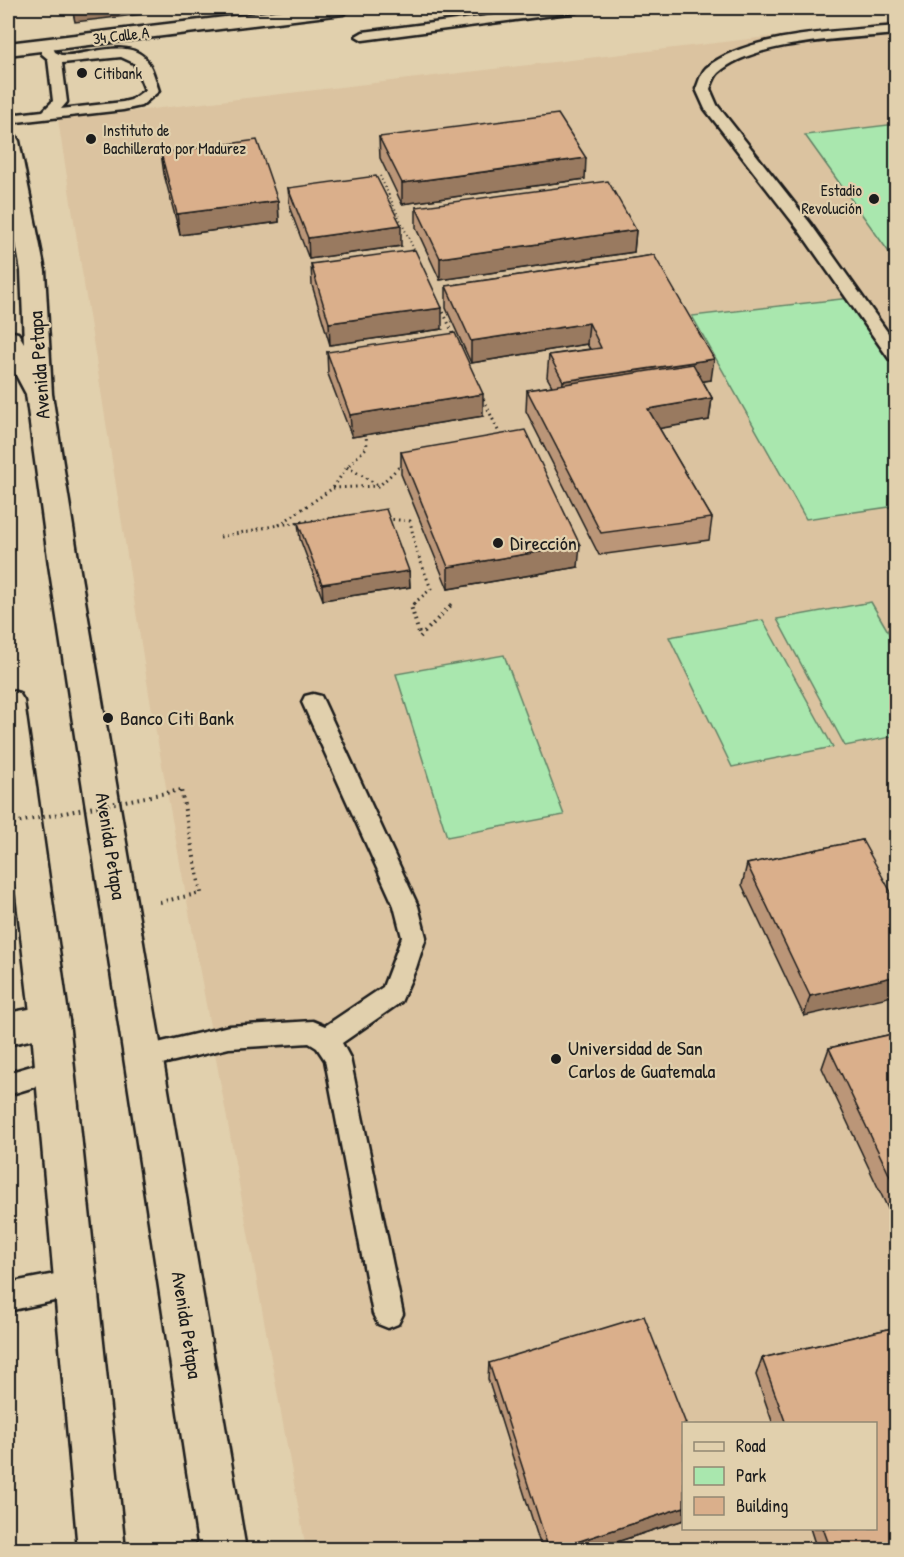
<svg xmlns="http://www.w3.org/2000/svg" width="904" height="1557" font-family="'Patrick Hand',sans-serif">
<rect width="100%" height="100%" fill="#e1d0ad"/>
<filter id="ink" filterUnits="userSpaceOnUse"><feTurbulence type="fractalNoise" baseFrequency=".0167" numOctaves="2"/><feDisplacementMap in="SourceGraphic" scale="12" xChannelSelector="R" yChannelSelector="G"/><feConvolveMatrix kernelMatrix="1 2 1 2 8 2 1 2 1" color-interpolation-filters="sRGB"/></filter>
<g filter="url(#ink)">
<path fill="#dbc3a0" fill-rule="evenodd" d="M896 22V1549H306L149 694 58 120ZM684 1424H876V1528H684Z"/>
<path fill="#a9e7ae" stroke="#628265" stroke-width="1.5" d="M896 124V262L805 135Z
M850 298 896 366V506L806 519 692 316Z
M871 602 896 645V736L845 746 777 619Z
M763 620 833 747 732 767 669 637Z
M504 655 564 815 447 837 396 674Z"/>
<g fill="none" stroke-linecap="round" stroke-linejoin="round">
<defs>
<path id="service" d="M550 8H583L576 12 363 40 356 36 363 32Z
M896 26V34C848 39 754 40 718 73 714 77 712 84 710 89L717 105 810 223 896 344V361L890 360 798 229 705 109 696 89C699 82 701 73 706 68 747 33 844 31 896 26Z
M45 40 50 41 55 52 61 55C85 57 124 38 144 57 152 65 155 80 159 91L141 106 123 110 8 123V115L43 111 53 101 48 59 42 54 38 44ZM121 57 134 63 145 90 131 100 123 102 61 109 67 102 62 63Z
M313 694 321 696 324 702 418 906 426 937 416 968 401 1002 342 1043 350 1058 403 1314 398 1324 388 1328 378 1324 373 1314 325 1060 317 1048 309 1043 229 1048 145 1068 136 1065 132 1057 136 1049 145 1046 229 1026 313 1021 325 1026 383 987 402 937 394 906 302 702 305 696Z
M55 1059 64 1062 68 1070 64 1078 8 1095V1073Z
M76 1270 86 1274 90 1284 86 1294 8 1311V1283Z"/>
<path id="minor" d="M300 8H353L343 14 8 55V43Z
M50 1005 63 1010 69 1021 63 1032 8 1045V1013Z"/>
<path id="primary" d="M8 135 16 136 19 141 45 271 52 394 79 565 246 1550H199L49 565 26 394 8 360V331L18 333 24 343 21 271 8 197Z
M8 690 19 693 24 701 69 1021 125 1550H78L31 1021 8 826Z"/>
</defs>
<use href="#service" stroke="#1c1c1c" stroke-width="5"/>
<use href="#minor" stroke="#1c1c1c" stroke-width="5"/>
<use href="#primary" stroke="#1c1c1c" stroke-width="5"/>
<path stroke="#1c1c1c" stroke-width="2" stroke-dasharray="1 3" stroke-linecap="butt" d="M380 176 416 254"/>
<path stroke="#1c1c1c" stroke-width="3" stroke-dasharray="1.5 4" stroke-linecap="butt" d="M441 307 455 338
M481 394 502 439
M347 467 378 485
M333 488 379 486 398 468 405 467
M387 519 410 521 416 549 431 589 412 605
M279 525 333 488 347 467 367 447 366 435
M220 537 278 525 347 516
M450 605 452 603"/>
<path stroke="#1c1c1c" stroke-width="4" stroke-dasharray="1.5 4.5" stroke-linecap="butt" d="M414 604 411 606 420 637 452 604
M160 902 201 893 181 790"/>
<use href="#service" fill="#e1d0ad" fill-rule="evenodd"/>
<use href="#minor" fill="#e1d0ad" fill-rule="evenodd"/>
<use href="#primary" fill="#e1d0ad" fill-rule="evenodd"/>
<path stroke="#1c1c1c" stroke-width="4" stroke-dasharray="1.5 4.5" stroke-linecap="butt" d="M8 824 181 790"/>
</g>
<path fill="#bb9678" stroke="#1c1c1c" stroke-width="1.5" d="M379 137 585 179 402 204 380 158Z
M161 153 278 201 279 222 180 235 164 174Z
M288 188 401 246 309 259 290 209Z
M416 207 636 230 634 252 440 280 416 228Z
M654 255 711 380 703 381 712 398 709 420 659 428 712 518 709 540 599 555 526 411 527 390 552 386 547 377 549 355 590 349 587 344 471 363 446 308V286Z
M311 264 442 329 330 345 312 285Z
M327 352 483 416 352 437 328 374Z
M401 452 578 567 448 589 401 474Z
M298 523 409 571 410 587 323 600 300 539Z
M862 840 804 1016 742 885 747 864Z
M897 1033V1228L822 1068 829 1048Z
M897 1327V1550H817L810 1528H876V1424H773L756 1375 762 1358Z
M489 1363 684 1520 592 1550H542L488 1379Z"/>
<path fill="#997a61" stroke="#1c1c1c" stroke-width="1.5" d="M72 8H142L143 14 75 22Z
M586 158 585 179 402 204V183Z
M278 201 279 222 180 235 177 214Z
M401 225V246L309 259 308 238Z
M636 230 634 252 440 280V258Z
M442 308V329L330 345 329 323Z
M589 323 587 344 471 363V341Z
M714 359 711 380 561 403 563 381Z
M483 394V416L352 437 350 415Z
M712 398 709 420 645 431 648 409Z
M580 545 578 567 448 589V567Z
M409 571 410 587 323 600 322 584Z
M897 976V995L804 1016 810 996Z
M684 1507V1520L592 1550H552Z"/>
<path fill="#daaf8b" stroke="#1c1c1c" stroke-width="1.5" d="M558 114 586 158 402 183 379 137Z
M257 140 278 201 177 214 161 153Z
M376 176 401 225 308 238 288 188Z
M608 181 636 230 440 258 416 207Z
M415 250 442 308 329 323 311 264Z
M654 255 714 359 563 381 549 355 601 348 589 323 471 341 446 286Z
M455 333 483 394 350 415 327 352Z
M693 364 712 398 648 409 712 518 601 533 527 390Z
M525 430 580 545 448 567 401 452Z
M386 509 409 571 322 584 298 523Z
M862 840 897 903V976L810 996 747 864Z
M897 1033V1191L829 1048Z
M644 1316 686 1424H684V1507L552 1550H549L489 1363Z
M897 1327V1550H831L823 1528H876V1424H786L762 1358Z"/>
</g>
<g fill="#1c1c1c" stroke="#e1d0ad" stroke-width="2">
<circle cx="82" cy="73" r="6"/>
<circle cx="91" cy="139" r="6"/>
<circle cx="874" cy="199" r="6"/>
<circle cx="498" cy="543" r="6"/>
<circle cx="108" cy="718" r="6"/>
<circle cx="556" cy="1059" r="6"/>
</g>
<g text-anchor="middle" stroke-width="4.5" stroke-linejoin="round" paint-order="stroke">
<g font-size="16" fill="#1c1c1c" stroke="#e1d0ad">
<text transform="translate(121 35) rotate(-7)" y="6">34 Calle A</text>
</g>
<g font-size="16" fill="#1c1c1c" stroke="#e1d0ad" text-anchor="start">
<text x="94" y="79">Citibank</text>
<text x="103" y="136">Instituto de<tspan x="103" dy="18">Bachillerato por Madurez</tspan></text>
<text x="862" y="196" text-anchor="end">Estadio<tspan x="862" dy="18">Revolución</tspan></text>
</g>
<g font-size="20" fill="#1c1c1c" stroke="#e1d0ad">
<text transform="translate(39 365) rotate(-94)" y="7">Avenida Petapa</text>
<text transform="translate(111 846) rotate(81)" y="7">Avenida Petapa</text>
<text transform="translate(187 1325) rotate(81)" y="7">Avenida Petapa</text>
</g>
<g font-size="20" fill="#1c1c1c" stroke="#e1d0ad" text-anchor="start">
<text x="510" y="550">Dirección</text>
<text x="120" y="725">Banco Citi Bank</text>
<text x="568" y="1055">Universidad de San<tspan x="568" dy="23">Carlos de Guatemala</tspan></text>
</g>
</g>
<rect width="904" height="1557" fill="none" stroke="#e1d0ad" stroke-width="30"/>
<rect x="15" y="15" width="874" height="1527" fill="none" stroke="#1c1c1c" stroke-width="2" filter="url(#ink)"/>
<rect x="682" y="1422" width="195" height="108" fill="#e1d0ad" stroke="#928873" stroke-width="1.5"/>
<rect x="694" y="1442" width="30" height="9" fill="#e1d0ad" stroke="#928873" stroke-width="1.5"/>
<text x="736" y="1452" font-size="18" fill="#1c1c1c">Road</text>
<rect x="694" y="1467" width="30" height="18" fill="#a9e7ae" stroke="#928873" stroke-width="1.5"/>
<text x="736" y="1482" font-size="18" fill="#1c1c1c">Park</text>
<rect x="694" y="1497" width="30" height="18" fill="#daaf8b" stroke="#928873" stroke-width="1.5"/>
<text x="736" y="1512" font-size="18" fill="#1c1c1c">Building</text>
</svg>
